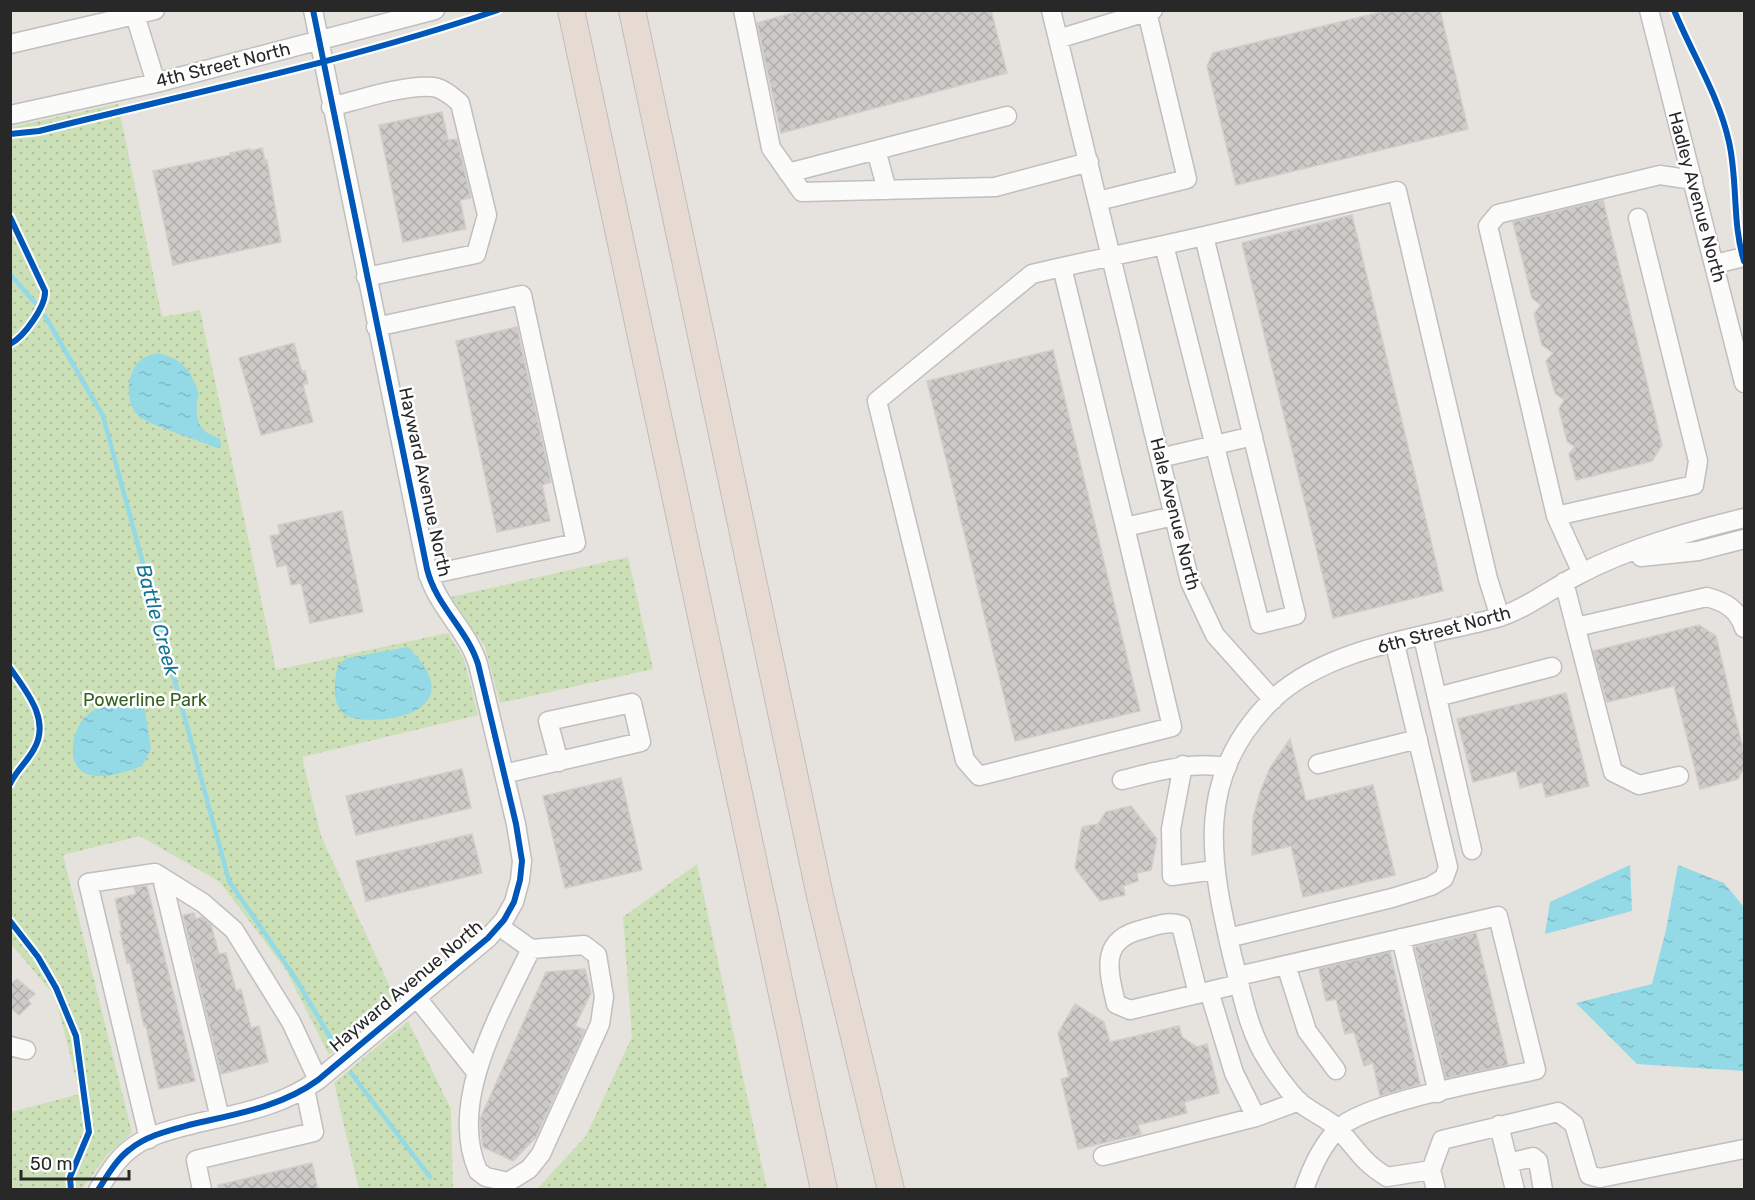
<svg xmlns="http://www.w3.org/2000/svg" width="1755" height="1200" font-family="Rubik,sans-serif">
<defs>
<pattern id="grass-dots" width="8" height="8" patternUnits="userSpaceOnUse" patternTransform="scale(1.5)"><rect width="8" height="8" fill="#cce0b7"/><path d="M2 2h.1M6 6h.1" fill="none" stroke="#afc09d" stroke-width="1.8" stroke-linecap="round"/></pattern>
<pattern id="water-ripples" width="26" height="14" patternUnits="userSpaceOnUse" patternTransform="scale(1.5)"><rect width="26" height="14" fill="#93d9e6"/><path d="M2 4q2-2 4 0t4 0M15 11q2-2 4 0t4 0" fill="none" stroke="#7fbac5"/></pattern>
<pattern id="building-cross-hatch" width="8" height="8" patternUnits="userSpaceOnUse" patternTransform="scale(1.5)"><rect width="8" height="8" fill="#cdcac7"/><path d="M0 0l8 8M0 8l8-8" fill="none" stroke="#b0aeab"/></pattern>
</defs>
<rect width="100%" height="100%" fill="#e6e2de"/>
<path fill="url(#grass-dots)" d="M118 104 162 317 200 310 276 670 448 633 464 659 478 715 302 757 321 836 396 1000 329 1055 286 970 220 882 140 836 63 855 132 1133 107 1155 82 1189 11 1190V1112L80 1094 55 996 11 944V127Z
M628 557 653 669 500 703 485 647 451 597Z
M697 864 767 1189H537L586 1136 632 1037 623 917Z
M408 1021 451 1109 453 1189H359L334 1083Z"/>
<path fill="url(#water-ripples)" d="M158 353C185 360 190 370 199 394 195 406 195 424 206 432 210 435 216 437 220 439L221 445 217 448C198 440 155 427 140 417 129 410 127 390 130 379 135 362 141 357 158 353Z
M408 647C483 721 357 728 344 714 331 701 334 681 338 665L347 658Z
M127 695H138L145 711 151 749 142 766C126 772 104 780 87 774 65 766 72 730 85 717 95 707 114 701 127 695Z
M1630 865 1632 911 1545 934 1550 902Z
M1678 865 1724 883 1744 907V1071L1637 1064 1576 1003 1652 984 1666 930Z"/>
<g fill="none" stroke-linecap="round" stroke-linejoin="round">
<path stroke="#93d9e6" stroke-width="4.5" d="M10 274 35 303
M45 316 103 416 229 881 294 976 337 1049
M351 1073 430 1177"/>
</g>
<path fill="url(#building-cross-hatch)" stroke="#d1ceca" stroke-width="1.5" d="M802 10H991L1007 73 781 133 757 23Z
M1389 10H1440L1468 129 1236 185 1207 66 1213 53Z
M442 112 448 140 457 139 471 198 460 200 466 229 403 242 379 125Z
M262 148 265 160H267L281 242 173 265 153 171 231 155 230 153 250 149V151Z
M1603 200 1662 445 1652 461 1576 480 1569 454 1575 447 1567 441 1559 409 1564 400 1555 393 1546 361 1553 353 1542 345 1534 314 1541 305 1532 298 1513 222Z
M1352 215 1443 591 1333 618 1242 243Z
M517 327 551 482 542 485 550 521 497 532 456 341Z
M294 343 302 372 305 371 308 383 303 385 313 422 261 435 239 358Z
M1053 350 1140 711 1015 741 927 381Z
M342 511 363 612 310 623 301 583 291 585 287 565 277 567 270 536 280 534 278 525Z
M1699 625 1716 636 1744 753V768L1738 779 1700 789 1674 686 1607 702 1593 651Z
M1566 693 1589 786 1546 797 1542 782 1520 788 1516 771 1473 782 1457 719Z
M1290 739 1306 801 1373 785 1395 875 1303 897 1291 846 1252 855 1253 818 1260 792 1270 768Z
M462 769 471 808 356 835 346 796Z
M621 778 642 870 565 888 543 796Z
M1131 806 1157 839 1151 870 1137 873 1138 881 1123 886 1125 895 1100 901 1075 868 1082 827 1098 824 1106 812Z
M472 834 482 873 366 901 356 861Z
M147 886 195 1081 159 1089 146 1026H144L130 962 127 963 120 931H122L115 899 136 894 134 887Z
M194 913 196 919 202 917 211 925 219 954 226 953 236 991 241 989 251 1028 259 1026 268 1062 221 1074 183 915Z
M1476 933 1508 1065 1446 1078 1415 947Z
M1390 952 1420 1084 1380 1096 1373 1063 1364 1066 1354 1032 1345 1034 1336 999 1326 1001 1319 969Z
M585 969 591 993 575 1026 585 1030 536 1137 513 1161 483 1147 480 1119 546 972Z
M17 979 35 994 28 1000 31 1004 19 1015 10 1007V985Z
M1075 1004 1104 1022 1110 1042 1179 1026 1182 1037 1197 1047 1207 1044 1219 1093 1184 1102 1187 1113 1138 1125 1141 1134 1078 1149 1061 1079 1069 1077 1058 1033Z
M312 1163 318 1190H218V1185Z"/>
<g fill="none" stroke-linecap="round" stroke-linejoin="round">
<defs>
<path id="minor" d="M743 10 771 148 802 192 995 187 1089 162
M1051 10 1190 582 1215 635 1273 700
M1649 10 1744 383
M135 15 155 10
M1058 39 1153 10
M10 44 135 15 156 83
M331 107C358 100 406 84 433 87 443 88 453 97 460 103L487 215 476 254 366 277
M10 115 156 83 435 10
M876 150 887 190
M788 173 1007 116
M1098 201 1187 179 1147 12
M1204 236 1164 245 1260 624 1296 615 1204 236 1397 191 1488 579 1500 617
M1715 264 1744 257
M1062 267 1164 245
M376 327 522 295 576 543 428 575
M1160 458 1253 436
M1556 516 1694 485 1698 461 1638 218
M1125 527 1062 267 1032 274 877 401 965 760 979 776 1172 727 1125 527 1174 516
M1641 557 1698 551 1744 539
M1582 573 1556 516 1488 226 1498 214 1660 175 1693 180
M1564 582 1613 772 1639 785 1679 776
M1576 627 1707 597C1725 602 1738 609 1744 628
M1423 637 1472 850
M1437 697 1552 667
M1318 764 1418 739
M1183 765 1171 829 1172 876 1214 870
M504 774 641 742 632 703 548 721 559 762
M1122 780C1158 771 1190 761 1227 767
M162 878 220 1118
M499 926 531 949 584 945 597 955 604 997 600 1024 541 1154 529 1169 508 1182 486 1177 478 1171C447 1101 501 1012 531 949
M1228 938 1392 898 1431 886 1444 878 1448 867 1395 644
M1401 938 1438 1093
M1286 965 1307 1031 1336 1070
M1238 976 1498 916 1536 1070C1493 1080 1365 1102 1338 1129 1322 1145 1311 1169 1304 1190
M1209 991 1234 1073 1256 1117
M1198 994 1181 925C1168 921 1157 925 1144 929 1099 939 1108 969 1116 1004L1130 1010 1239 984
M417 998 476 1072
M10 1046 26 1050
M1499 1125 1515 1190
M149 1139 88 883 155 873 203 903 234 930 291 1022 318 1080
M1103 1156 1256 1117 1299 1101
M1508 1163 1533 1157 1538 1161 1543 1190
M1431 1170 1387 1177C1361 1161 1358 1150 1339 1130 1328 1118 1310 1112 1298 1101 1288 1090 1276 1074 1268 1061 1248 1031 1242 993 1233 959 1210 862 1193 778 1272 700 1328 646 1427 637 1500 617 1529 607 1552 588 1580 574 1629 548 1691 531 1744 518
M98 1190C107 1176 116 1160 129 1150 147 1135 171 1130 193 1124 236 1114 281 1107 318 1080L488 938 504 920 514 902 520 880 522 861 516 824 478 664C467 629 436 606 427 569L313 10
M202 1190 196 1160 314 1132 305 1089
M1436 1190 1431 1170 1442 1140 1558 1112 1574 1124 1589 1175 1600 1178 1744 1149"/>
<path id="highway" d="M571 10 824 1190
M632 10 820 896 891 1190"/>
</defs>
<use href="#minor" stroke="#c0bfbf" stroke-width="21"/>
<use href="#highway" stroke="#bfbdbc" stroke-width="28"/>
<use href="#minor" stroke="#fbfbfa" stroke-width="18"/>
<use href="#highway" stroke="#e7dad3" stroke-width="26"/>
<defs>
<path id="cycleway" d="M1674 10C1692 54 1719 96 1729 142 1738 182 1732 223 1744 261
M10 134 39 131C192 93 348 61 498 10
M10 217 45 291C46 306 24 337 10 344
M10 668C26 691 51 720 34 749 27 762 16 771 10 784
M10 921 38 957 56 988 76 1036 89 1132 70 1177 71 1190
M98 1190C107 1176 116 1160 129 1150 147 1135 171 1130 193 1124 236 1114 281 1107 318 1080L488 938 504 920 514 902 520 880 522 861 516 824 478 664C467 629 436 606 427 569L313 10"/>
</defs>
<use href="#cycleway" stroke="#fff" stroke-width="10"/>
<use href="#cycleway" stroke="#0057b8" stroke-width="6"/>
</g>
<g text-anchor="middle" stroke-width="5" stroke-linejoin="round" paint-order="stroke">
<g font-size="18" fill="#282828" stroke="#fff">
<text transform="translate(223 65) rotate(-14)" y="6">4th Street North</text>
<text transform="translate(1697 197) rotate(75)" y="6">Hadley Avenue North</text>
<text transform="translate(425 482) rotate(78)" y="6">Hayward Avenue North</text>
<text transform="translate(1175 514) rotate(76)" y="6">Hale Avenue North</text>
<text transform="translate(1444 630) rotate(-15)" y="6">6th Street North</text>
<text transform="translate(406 986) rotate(-40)" y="6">Hayward Avenue North</text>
</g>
<g font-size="18" fill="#31611c" stroke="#fff">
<text x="145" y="706">Powerline Park</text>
</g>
<g font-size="20" font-style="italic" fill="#127392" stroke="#fff">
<text transform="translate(158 620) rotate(75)" y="7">Battle Creek</text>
</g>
</g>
<rect width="1755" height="1200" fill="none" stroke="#282828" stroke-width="24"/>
<path d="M21 1170v9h108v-9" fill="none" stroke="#282828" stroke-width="3"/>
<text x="30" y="1170" font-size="18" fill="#282828" stroke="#ffffff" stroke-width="4.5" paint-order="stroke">50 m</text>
</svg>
